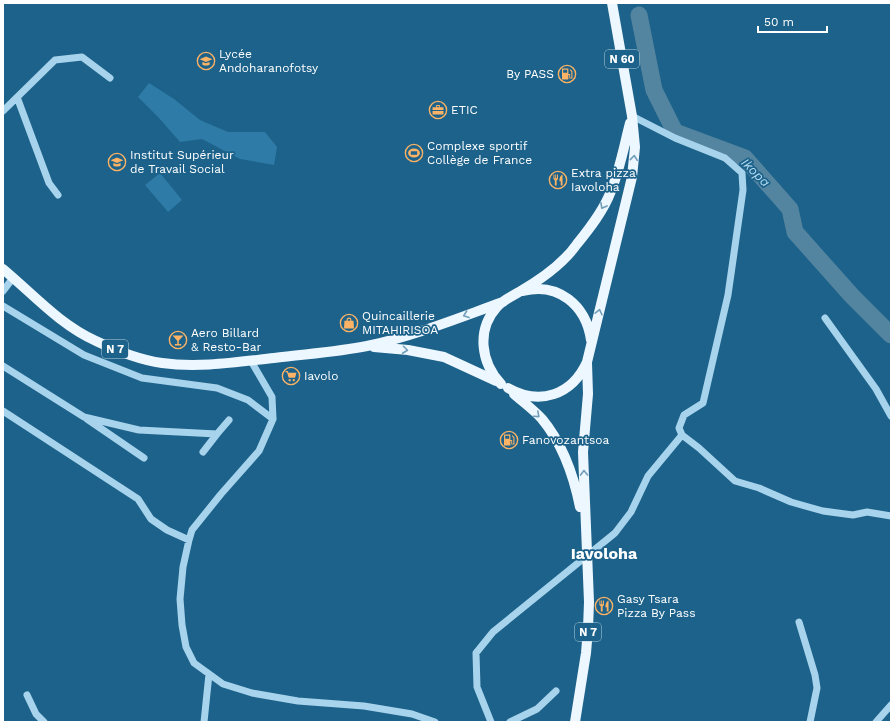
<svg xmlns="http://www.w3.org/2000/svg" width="894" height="725" font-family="'Work Sans',sans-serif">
<rect width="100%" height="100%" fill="#1d628a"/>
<path fill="#2d7ba6" d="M149 83 174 99 200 120 228 132H265L277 147 274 165 240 159 202 139 180 142 159 118 138 97Z
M160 173 182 200 168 212 145 185Z"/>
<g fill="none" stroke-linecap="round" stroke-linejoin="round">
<path stroke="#5485a0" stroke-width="17" d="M639 15 654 90 675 132 745 158 790 209 795 232 852 296 891 335"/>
<path stroke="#a7d4ec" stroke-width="7" d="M17 97 49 183 58 195
M3 111 55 60 82 57 110 78
M632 116 675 138 725 158 742 173 743 190 728 295 703 403 684 415 679 428 682 435
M3 291 13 278
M3 306 84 355 142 378 217 388 248 400 273 419
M825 318 876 389 891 416
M251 361 272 397 273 419 259 451 221 494 192 530 189 540 183 567 180 599 182 625 186 647 194 663 223 684 252 693 298 701 364 706 412 714 435 722
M3 366 84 417 139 430 217 434 203 452
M3 411 138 499 151 519 167 530 189 540
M87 419 144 458
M217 434 229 420
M799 622 815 675 817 688 810 722
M27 695 36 714 44 722
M204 722 209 674
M491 722 477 687 476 653 493 632 615 533 631 512 648 476 682 435 699 448 735 481 759 488 791 502 823 511 853 515 867 512 891 516
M510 722 537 709 556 691
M876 722 891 705"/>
<path stroke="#edf7ff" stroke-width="10" d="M3 269C33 294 60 325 96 341 117 351 140 360 162 363 199 368 237 362 274 358 305 354 337 352 367 346 414 336 458 318 503 302
M523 291C558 282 586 305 591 340
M374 347 408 350 444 357 496 381
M501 384C481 363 476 330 497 307 503 300 511 297 519 292 540 280 563 264 577 244 590 228 604 210 611 191 620 169 624 146 630 123
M508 388C540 406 572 395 587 362L632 177 635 147 632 116 612 3
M514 394C523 402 534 410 542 419 562 443 574 477 580 507
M575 722 586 653 588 629 589 602 583 452 588 394 587 363"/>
</g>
<defs><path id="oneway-chevron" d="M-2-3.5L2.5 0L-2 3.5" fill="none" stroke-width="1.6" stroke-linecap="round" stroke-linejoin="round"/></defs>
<g stroke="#709eb9">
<use href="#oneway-chevron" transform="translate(634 158) rotate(-84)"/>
<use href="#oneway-chevron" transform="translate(603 206) rotate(119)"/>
<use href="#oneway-chevron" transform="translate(599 312) rotate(-77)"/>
<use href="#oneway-chevron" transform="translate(466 315) rotate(160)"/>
<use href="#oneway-chevron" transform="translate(405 350) rotate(7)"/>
<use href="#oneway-chevron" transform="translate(537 415) rotate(42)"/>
<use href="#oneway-chevron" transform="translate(584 473) rotate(-91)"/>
</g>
<defs>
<symbol id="school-ring" viewBox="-11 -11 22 22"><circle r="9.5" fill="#1d628a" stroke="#fcb365" stroke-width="1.5"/><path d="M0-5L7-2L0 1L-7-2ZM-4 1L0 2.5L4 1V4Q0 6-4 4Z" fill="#fcb365"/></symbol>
<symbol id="fuel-ring" viewBox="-11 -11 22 22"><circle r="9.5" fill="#1d628a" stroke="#fcb365" stroke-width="1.5"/><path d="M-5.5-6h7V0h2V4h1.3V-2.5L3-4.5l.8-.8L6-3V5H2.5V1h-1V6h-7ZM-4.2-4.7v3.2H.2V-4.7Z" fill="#fcb365"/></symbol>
<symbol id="office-ring" viewBox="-11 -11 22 22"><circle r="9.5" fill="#1d628a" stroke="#fcb365" stroke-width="1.5"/><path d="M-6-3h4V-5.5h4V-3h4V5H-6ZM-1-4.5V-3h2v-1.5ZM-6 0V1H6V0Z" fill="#fcb365"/></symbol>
<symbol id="stadium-ring" viewBox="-11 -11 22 22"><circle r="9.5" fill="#1d628a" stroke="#fcb365" stroke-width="1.5"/><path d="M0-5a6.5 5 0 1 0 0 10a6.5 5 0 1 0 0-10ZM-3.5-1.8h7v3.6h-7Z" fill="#fcb365"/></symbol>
<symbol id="university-ring" viewBox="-11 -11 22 22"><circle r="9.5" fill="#1d628a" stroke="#fcb365" stroke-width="1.5"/><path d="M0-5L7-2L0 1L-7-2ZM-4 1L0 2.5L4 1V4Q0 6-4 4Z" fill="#fcb365"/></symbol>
<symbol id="restaurant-ring" viewBox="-11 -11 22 22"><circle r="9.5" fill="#1d628a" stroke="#fcb365" stroke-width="1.5"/><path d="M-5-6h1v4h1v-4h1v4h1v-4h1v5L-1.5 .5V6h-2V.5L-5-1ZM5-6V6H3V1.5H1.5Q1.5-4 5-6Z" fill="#fcb365"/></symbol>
<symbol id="shop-ring" viewBox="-11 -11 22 22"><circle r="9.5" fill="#1d628a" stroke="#fcb365" stroke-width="1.5"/><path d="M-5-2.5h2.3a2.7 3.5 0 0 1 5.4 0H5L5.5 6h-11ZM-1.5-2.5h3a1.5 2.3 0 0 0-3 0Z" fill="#fcb365"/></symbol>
<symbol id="bar-ring" viewBox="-11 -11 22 22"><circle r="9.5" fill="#1d628a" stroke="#fcb365" stroke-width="1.5"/><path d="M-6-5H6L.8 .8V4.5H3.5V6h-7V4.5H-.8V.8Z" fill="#fcb365"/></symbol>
<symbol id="supermarket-ring" viewBox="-11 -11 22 22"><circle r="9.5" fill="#1d628a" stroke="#fcb365" stroke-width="1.5"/><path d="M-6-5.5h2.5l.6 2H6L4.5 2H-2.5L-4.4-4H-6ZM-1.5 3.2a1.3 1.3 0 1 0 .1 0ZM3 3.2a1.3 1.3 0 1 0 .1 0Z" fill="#fcb365"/></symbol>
</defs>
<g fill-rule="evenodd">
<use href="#school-ring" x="196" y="51" width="20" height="20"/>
<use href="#fuel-ring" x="557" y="64" width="20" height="20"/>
<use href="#office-ring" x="428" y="100" width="20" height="20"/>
<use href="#stadium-ring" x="404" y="143" width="20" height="20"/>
<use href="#university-ring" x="107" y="152" width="20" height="20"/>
<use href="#restaurant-ring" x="548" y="170" width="20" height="20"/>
<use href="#shop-ring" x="339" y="313" width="20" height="20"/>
<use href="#bar-ring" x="168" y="330" width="20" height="20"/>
<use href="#supermarket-ring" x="281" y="366" width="20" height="20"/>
<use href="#fuel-ring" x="499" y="430" width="20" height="20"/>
<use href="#restaurant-ring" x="594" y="596" width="20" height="20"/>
</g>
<g text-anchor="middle" stroke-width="3.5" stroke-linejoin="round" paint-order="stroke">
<g fill="#1d628a" stroke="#bbd0dc" stroke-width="1">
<rect x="605" y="50" width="34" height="18" rx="3"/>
<rect x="102" y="340" width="26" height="18" rx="3"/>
<rect x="575" y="623" width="26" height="18" rx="3"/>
</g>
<g font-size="11" font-weight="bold" fill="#fff">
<text x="622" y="63">N 60</text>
<text x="115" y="353">N 7</text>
<text x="588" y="636">N 7</text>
</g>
<g font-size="12" fill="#fff" stroke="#1d628a" text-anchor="start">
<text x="219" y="58">Lycée<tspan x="219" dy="14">Andoharanofotsy</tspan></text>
<text x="554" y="78" text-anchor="end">By PASS</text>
<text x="451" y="114">ETIC</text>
<text x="427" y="150">Complexe sportif<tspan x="427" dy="14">Collège de France</tspan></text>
<text x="130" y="159">Institut Supérieur<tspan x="130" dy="14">de Travail Social</tspan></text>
<text x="571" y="177">Extra pizza<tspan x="571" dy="14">Iavoloha</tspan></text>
<text x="362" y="320">Quincaillerie<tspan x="362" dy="14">MITAHIRISOA</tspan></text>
<text x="191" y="337">Aero Billard<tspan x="191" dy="14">&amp; Resto-Bar</tspan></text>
<text x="304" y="380">Iavolo</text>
<text x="522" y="444">Fanovozantsoa</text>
<text x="617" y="603">Gasy Tsara<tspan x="617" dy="14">Pizza By Pass</tspan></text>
</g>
<g font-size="13" font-style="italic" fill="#b3ddf3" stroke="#1d628a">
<text transform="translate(756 172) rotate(45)" y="5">Ikopa</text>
</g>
<g font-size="16" font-weight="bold" fill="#fff" stroke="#1d628a">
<text x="604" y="559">Iavoloha</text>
</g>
</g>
<rect width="894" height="725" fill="none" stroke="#ffffff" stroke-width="8"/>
<path d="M758 26v6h69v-6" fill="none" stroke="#ffffff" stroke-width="2"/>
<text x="764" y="26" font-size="12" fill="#ffffff" stroke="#1d628a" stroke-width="3" paint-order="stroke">50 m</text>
</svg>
